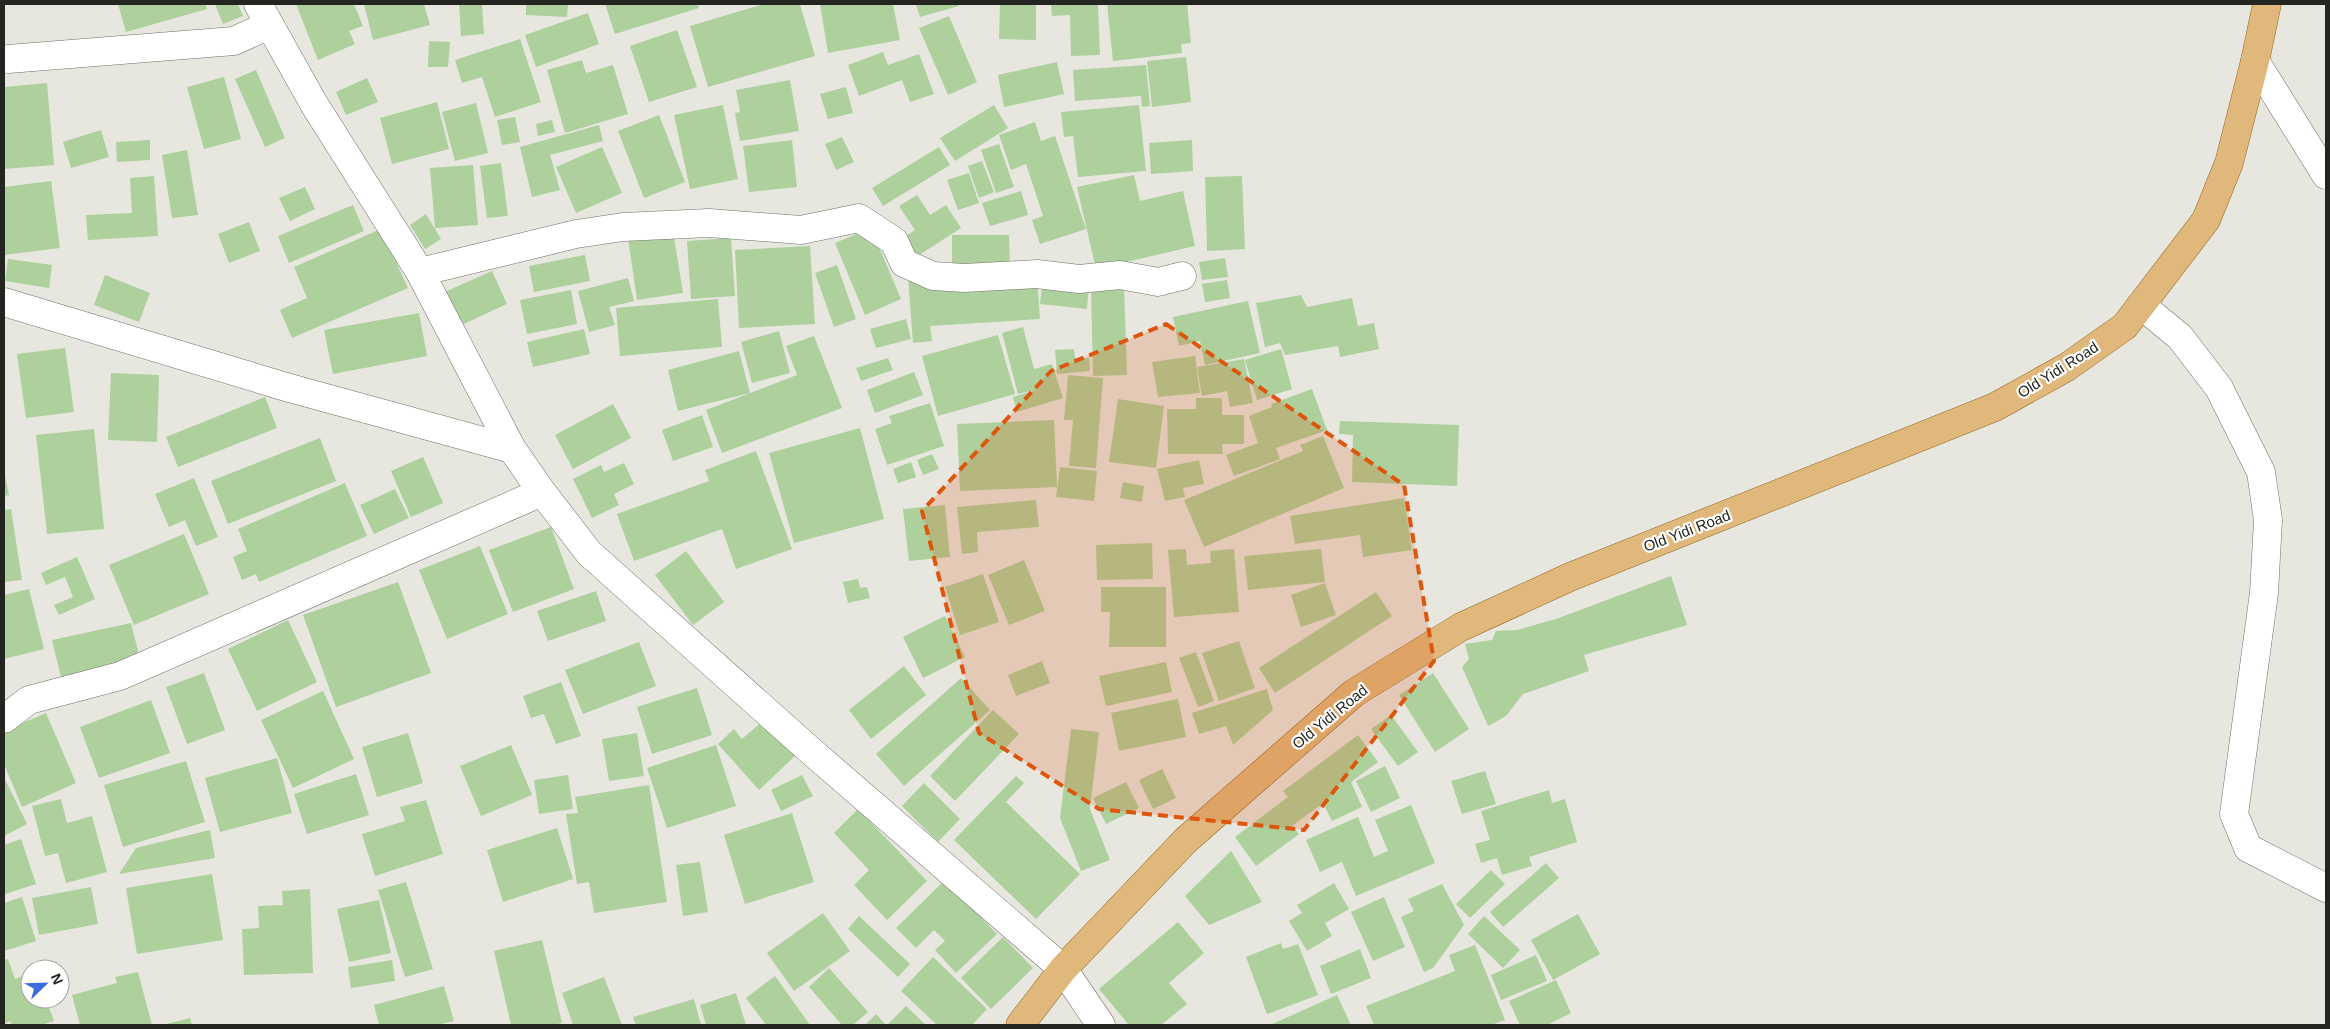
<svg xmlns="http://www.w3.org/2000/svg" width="2330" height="1029" font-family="Arial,sans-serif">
<rect width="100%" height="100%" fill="#e7e7e0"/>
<path fill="#add09c" d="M118 4H205L207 9 126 32Z
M215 4H238L243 16 223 24Z
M296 4H354L363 26 349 31 355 44 318 60Z
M364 4H424L430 25 373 40Z
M459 4H482L484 34 461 36Z
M526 4H568L567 17 526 15Z
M605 4H698L699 8 615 34Z
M764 4H800L815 56 708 87 690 26Z
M820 4H893L900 40 828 53Z
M916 4H958L959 6 920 17Z
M1000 4H1036V40L999 39Z
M1051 4H1098L1100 55 1071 56 1070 15 1052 16Z
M1107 4H1187L1191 43 1181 44 1182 53 1113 61Z
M588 13 599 44 536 67 525 35Z
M949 16 977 82 948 95 919 28Z
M677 30 697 87 649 102 630 46Z
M520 39 541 102 495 117 482 77 462 83 455 60Z
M429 41 450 42 448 67H428Z
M883 52 888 65 919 54 934 94 910 102 902 80 859 96 848 65Z
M1186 57 1191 102 1152 107 1147 61Z
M582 60 586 73 613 65 628 114 565 133 547 70Z
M1057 62 1064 94 1004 107 998 75Z
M1146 65 1150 106 1142 107 1141 96 1075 101 1073 70Z
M256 70 285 138 265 147 235 79Z
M224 77 241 139 204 149 187 87Z
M367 78 378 102 346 115 336 92Z
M790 80 799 131 740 141 735 113 740 112 736 90Z
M47 83 54 165 4 169V87Z
M846 87 853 113 828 119 820 94Z
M437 102 449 149 392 164 380 118Z
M476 103 488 153 455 161 442 112Z
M723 105 738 179 690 189 674 115Z
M994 105 1008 128 955 161 940 138Z
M1139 105 1146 171 1078 177 1073 136 1064 137 1061 112Z
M659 115 685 182 644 198 618 131Z
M515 117 520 142 502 145 497 120Z
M552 120 555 132 538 136 536 124Z
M1035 122 1041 141 1055 136 1086 229 1040 244 1032 220 1043 216 1026 164 1011 170 999 135Z
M599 125 603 141 550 155 560 190 532 197 520 147Z
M101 130 109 157 71 168 63 142Z
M842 137 854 162 836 170 825 144Z
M150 140V160L117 162 116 142Z
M792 140 797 187 749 192 743 146Z
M1192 140 1193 171 1151 174 1149 143Z
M999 144 1014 187 996 193 981 150Z
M602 147 622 193 576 213 556 167Z
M939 147 950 165 883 206 872 188Z
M187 150 198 215 172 218 162 155Z
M982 161 994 192 979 198 968 166Z
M501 163 508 216 487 218 480 166Z
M473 165 478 225 435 228 430 168Z
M969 173 979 203 958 210 947 180Z
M1134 175 1140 201 1183 191 1195 246 1096 269 1077 187Z
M154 176 158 236 88 240 86 215 132 213 130 178Z
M1242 176 1245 249 1207 251 1205 177Z
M51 181 60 248 4 255V187Z
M305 187 315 209 290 221 279 198Z
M1021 191 1028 215 990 226 982 203Z
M917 195 930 215 946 205 961 228 916 257 903 238 915 230 899 206Z
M353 205 364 231 289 263 278 236Z
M426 214 441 239 425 249 410 225Z
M249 222 260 251 229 263 218 234Z
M871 228 901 299 865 315 835 243Z
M381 229 408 288 292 338 280 310 307 298 294 267Z
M673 231 683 293 637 300 628 238Z
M952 235H1009L1010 266H952Z
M731 238 735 296 691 299 687 241Z
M810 246 815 324 739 328 735 250Z
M585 255 590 281 534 292 529 266Z
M1225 258 1228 277 1202 280 1199 262Z
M8 259 52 265 49 288 5 281Z
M837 265 856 319 834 327 815 273Z
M492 271 507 304 455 328 440 294Z
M105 275 150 293 139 322 94 305Z
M908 277 1037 278 1040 319 930 326 932 341 913 343Z
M628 278 634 301 609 307 615 325 589 332 578 291Z
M1043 279 1089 283 1087 309 1040 304Z
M1227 280 1230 298 1205 302 1202 284Z
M1124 287 1127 375 1093 376 1091 288Z
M571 290 577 324 527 334 520 300Z
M1301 295 1307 307 1352 298 1358 326 1374 323 1379 349 1340 357 1338 346 1285 355 1280 343 1265 347 1256 303Z
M718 299 722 347 620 356 616 308Z
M1248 301 1260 353 1205 365 1200 341 1179 346 1173 317Z
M419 313 427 356 333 374 324 330Z
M906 319 911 339 876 348 870 329Z
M1023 327 1034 369 1052 364 1063 398 1017 412 1013 397 1040 389 1018 394 1002 333Z
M584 329 590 354 533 367 527 342Z
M779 331 790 373 752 383 741 342Z
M998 335 1015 394 938 416 922 356Z
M814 336 842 408 722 453 706 410 797 375 786 346Z
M65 348 74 412 26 418 17 354Z
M1074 349 1075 358H1089L1090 371 1057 374 1055 350Z
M1281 349 1292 389 1257 400 1245 360Z
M739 351 750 393 678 411 668 370Z
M1195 356 1200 393 1158 397 1152 362Z
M888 358 893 370 861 381 856 368Z
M1244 359 1253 403 1230 407 1227 391 1202 396 1197 367Z
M914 372 923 395 875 413 867 390Z
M111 373 159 375 157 442 108 440Z
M1068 375 1103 378 1096 468 1069 466 1073 420H1064Z
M1312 389 1327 430 1276 448 1280 459 1234 476 1226 455 1258 443 1249 416 1272 407 1271 404Z
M265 397 277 428 178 467 166 437Z
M1196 398H1222V415H1244V444H1222L1223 454H1168L1167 409H1196Z
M1118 399 1164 406 1156 468 1109 462Z
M930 403 944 446 887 465 875 429 892 423 889 416Z
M613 404 631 438 573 469 555 435Z
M702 415 713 447 673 461 662 430Z
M1054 420 1057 487 960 491 957 424Z
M1340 421 1459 425 1457 486 1352 482 1353 435 1339 434Z
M860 428 884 519 794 543 769 453Z
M94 429 104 529 47 534 36 435Z
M1323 436 1344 488 1204 547 1184 500 1303 451 1300 445Z
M320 438 336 481 228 524 211 481Z
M756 451 792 549 736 569 722 529 634 561 617 514 709 481 705 470Z
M932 454 939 469 923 475 917 460Z
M423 457 443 503 411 517 391 471Z
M1199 460 1204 484 1183 488 1185 497 1165 501 1157 469Z
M911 462 916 477 898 483 893 469Z
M624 463 634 484 614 494 619 505 592 518 573 479 601 465 604 472Z
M1060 467 1097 471 1094 501 1056 497Z
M4 471 9 495 4 496Z
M194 478 218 537 196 546 185 520 169 527 155 494Z
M1123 482 1144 486 1142 502 1120 498Z
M345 483 367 536 259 582 256 574 242 580 233 557 247 551 238 529Z
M395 489 409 518 374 534 360 505Z
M1404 498 1412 550 1363 557 1360 535 1295 544 1290 516Z
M1036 500 1039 527 977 532 978 552 962 554 957 507Z
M945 505 950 557 909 561 903 509Z
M11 509 22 580 4 582V510Z
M551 527 574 589 513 612 489 550Z
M184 534 209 594 134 625 109 565Z
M1152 543 1153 579 1097 580 1096 545Z
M480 546 508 614 447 639 419 570Z
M1186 549 1187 565 1211 563 1210 551 1234 549 1239 612 1174 617 1168 550Z
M1321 549 1325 582 1248 590 1244 556Z
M686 551 724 602 693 625 655 575Z
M77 557 95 599 59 615 54 605 73 597 65 577 46 585 41 573Z
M1024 560 1045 611 1009 625 988 575Z
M983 574 999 622 960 635 945 587Z
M1671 576 1687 625 1584 655 1589 671 1523 694 1506 716 1488 726 1462 667 1469 659 1465 644 1492 640 1496 631 1517 630 1556 619Z
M858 579 860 588 867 587 870 598 848 603 843 582Z
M398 582 431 673 336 707 303 615Z
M1325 583 1336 615 1301 627 1291 595Z
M1101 587H1166V647H1109L1110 612H1101Z
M29 589 44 649 4 659V595Z
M596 591 606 621 548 641 537 611Z
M1376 592 1392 616 1275 693 1259 668Z
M945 616 965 657 923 678 903 637Z
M288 620 317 682 257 711 228 649Z
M131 623 141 663 62 681 52 640Z
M1239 641 1255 688 1219 701 1202 653Z
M639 642 656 686 583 714 565 670Z
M1196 652 1214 701 1198 707 1179 658Z
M1042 661 1050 683 1016 696 1008 675Z
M1166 662 1172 692 1106 706 1099 676Z
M904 666 926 695 871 739 849 710Z
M204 673 225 730 187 744 166 687Z
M1433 673 1469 729 1435 752 1399 695Z
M961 678 990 710 904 786 876 754Z
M561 682 581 736 556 744 544 714 531 718 523 696Z
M697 688 712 735 652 754 637 707Z
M1267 689 1273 710 1233 745 1226 726 1199 734 1192 713Z
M323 691 354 759 293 788 261 720Z
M1178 699 1186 737 1119 751 1111 713Z
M151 700 170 753 99 778 80 727Z
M993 710 1019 734 955 801 930 776Z
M46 713 76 783 22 807 4 764V731Z
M1391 715 1418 752 1398 766 1371 729Z
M764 720 796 755 759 790 718 744 734 729 742 739Z
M1071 729 1099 732 1090 809 1110 860 1081 871 1060 818Z
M408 733 423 783 377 797 362 747Z
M637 733 644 776 609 781 602 739Z
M1358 735 1378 762 1351 782 1362 807 1332 821 1323 803 1292 826 1299 834 1256 866 1235 837 1288 797 1283 791Z
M511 745 532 795 481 816 460 766Z
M716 745 736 806 667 828 647 768Z
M277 758 292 813 220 832 205 778Z
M186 761 205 822 123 847 104 785Z
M1385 766 1400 798 1371 812 1356 781Z
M1162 769 1176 798 1153 809 1139 780Z
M1485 771 1496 804 1462 814 1451 781Z
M356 774 369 815 307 834 294 794Z
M568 775 573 809 539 814 534 780Z
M802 775 813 796 781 811 771 790Z
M1016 776 1024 783 1006 802 1080 874 1036 919 954 840Z
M4 777 27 824 4 836Z
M1126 782 1139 808 1106 824 1093 798Z
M924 783 960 819 938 842 902 806Z
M649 785 667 902 594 913 589 882 577 884 566 814 578 813 575 797Z
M1549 790 1552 803 1565 799 1577 842 1529 857 1532 866 1502 875 1497 858 1481 863 1475 844 1490 840 1481 811Z
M61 799 67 823 92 816 107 872 66 883 58 853 45 856 32 806Z
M426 800 443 854 375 876 362 834 405 821 400 807Z
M1411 805 1435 863 1356 896 1342 862 1320 872 1306 840 1358 817 1374 857 1388 851 1375 820Z
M858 809 927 881 887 920 854 885 869 870 834 833Z
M792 813 814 882 745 904 724 835Z
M557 828 573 879 503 902 487 850Z
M210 830 215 858 119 874 136 848Z
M21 839 36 884 5 894 4 845Z
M1231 851 1262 902 1209 925 1185 896Z
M700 862 708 912 683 916 676 865Z
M1546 863 1559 878 1503 927 1490 912Z
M1491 870 1505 884 1470 918 1456 904Z
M212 874 223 940 137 954 126 888Z
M945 880 997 934 956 973 935 950 945 941 934 930 916 948 896 928Z
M406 882 433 969 405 977 378 890Z
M1334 883 1349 909 1325 923 1332 936 1307 951 1289 921 1302 913 1297 905Z
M1442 884 1464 925 1433 968 1424 972 1401 917 1414 911 1408 899Z
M91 887 98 924 39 935 32 898Z
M310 889 313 973 244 975 242 929 259 928 258 906 283 905 282 891Z
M22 897 36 941 4 951V903Z
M1384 897 1405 947 1373 961 1351 912Z
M379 900 391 953 349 962 337 909Z
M823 913 850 951 794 991 767 953Z
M1578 914 1600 954 1553 980 1531 940Z
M859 916 910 964 898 977 848 929Z
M1484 916 1520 950 1503 968 1468 934Z
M1178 922 1204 953 1169 983 1187 1004 1161 1025H1129L1099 989Z
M1003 937 1033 968 991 1009 961 978Z
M542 940 562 1023 552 1025H511L494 951Z
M1281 943 1283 949 1298 944 1318 995 1267 1014 1246 957Z
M1475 945 1505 1020 1491 1025H1374L1366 1006 1455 971 1449 955Z
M1360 949 1371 978 1331 994 1320 966Z
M1536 955 1547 981 1501 1000 1491 975Z
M933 957 987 1009 972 1025H937L901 991Z
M8 959 15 979 26 975 30 986V999H46L54 1021 41 1025H12L10 1021 4 1024V960Z
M392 960 395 981 351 988 348 967Z
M829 968 868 1012 853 1025H842L809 987Z
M138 972 152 1025H80L72 995 117 983 115 977Z
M775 976 810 1025H766L746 998Z
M604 977 622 1025H573L562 993Z
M1556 980 1571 1013 1547 1025H1520L1509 1001Z
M444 986 454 1021 436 1025H379L374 1005Z
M736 993 746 1025H706L700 1005Z
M1337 995 1351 1025H1270Z
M694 999 701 1025H636L633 1017Z
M906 1006 926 1025H887Z
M876 1014 886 1025H865Z
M190 1018 192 1025H162Z"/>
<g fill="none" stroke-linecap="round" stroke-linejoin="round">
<defs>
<path id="minor" d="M258 4 314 104 420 272 512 449 542 492 589 553 812 752 1063 969 1101 1025
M8 59 234 41 269 25
M2255 61 2326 175
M420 272 576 234 623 227 709 223 801 230 859 218 894 241 904 263 933 276 964 278 1037 274 1079 279 1120 275 1158 282 1182 276
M4 302 286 387 512 449
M2141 305 2180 337 2219 388 2261 472 2268 520 2264 593 2234 814 2248 848 2326 888
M4 719 29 700 120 676 542 492"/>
<path id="major" d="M1020 1025 1063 969 1186 840 1354 693 1461 627 1570 577 1995 407 2067 367 2125 326 2206 220 2229 163 2255 61 2267 4"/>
</defs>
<use href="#minor" stroke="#70706a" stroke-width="29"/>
<use href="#major" stroke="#916522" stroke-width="29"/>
<use href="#minor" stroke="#fff" stroke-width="28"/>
<use href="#major" stroke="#e0b87b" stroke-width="28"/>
</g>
<path fill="#de560d" fill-opacity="0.2" stroke="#de560d" stroke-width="4" stroke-dasharray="10 6" stroke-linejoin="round" d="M1166 324 1404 485 1434 661 1304 830 1099 809 979 733 922 511 1051 371Z"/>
<g text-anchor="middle" stroke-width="4.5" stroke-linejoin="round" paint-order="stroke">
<g font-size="15" fill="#242421" stroke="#fffffe">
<text transform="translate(2058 370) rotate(-32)" y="5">Old Yidi Road</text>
<text transform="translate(1687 531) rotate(-21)" y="5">Old Yidi Road</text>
<text transform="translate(1330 717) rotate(-39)" y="5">Old Yidi Road</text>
</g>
</g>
<rect width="2330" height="1029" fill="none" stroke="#242421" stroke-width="10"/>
<g transform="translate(45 984) rotate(67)"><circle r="24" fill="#fffffe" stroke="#a7a7a6"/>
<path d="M0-4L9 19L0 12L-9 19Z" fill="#3d6bdc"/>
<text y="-8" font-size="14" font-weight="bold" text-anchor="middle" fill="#242421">N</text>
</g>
</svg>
